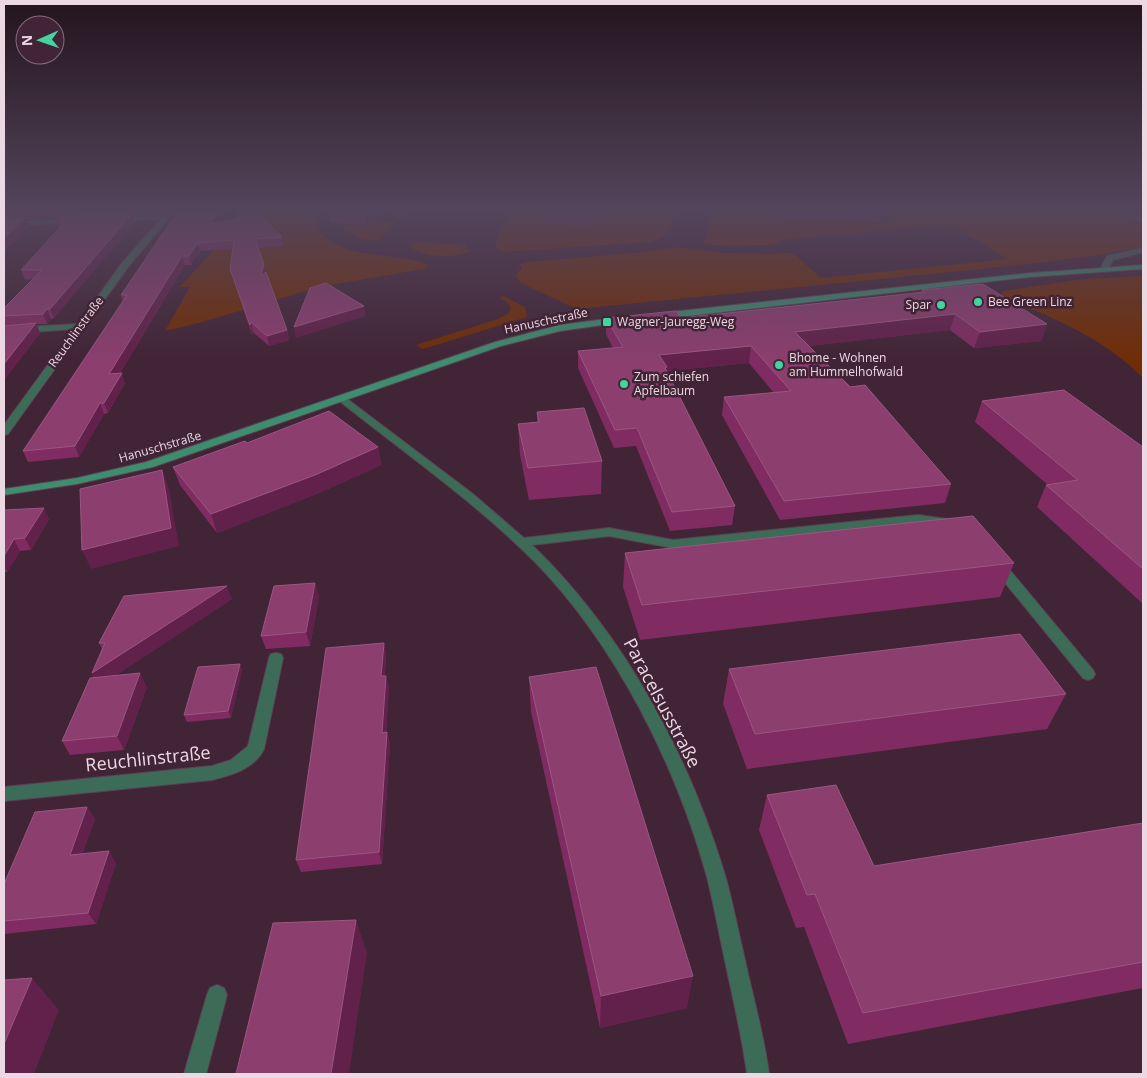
<svg xmlns="http://www.w3.org/2000/svg" width="1147" height="1078" font-family="'Open Sans',sans-serif">
<rect width="100%" height="100%" fill="#412435"/>
<path fill="#702d05" d="M263 211H317L314 219C317 225 319 231 324 236 347 259 401 253 429 265L424 269 319 287 199 323 165 331 190 287H180L232 230H244Z
M401 211H405L378 241 360 239 342 228 345 226H366L371 221 391 222Z
M512 211 669 212 674 211C671 232 670 235 650 242L503 252 495 247 503 225Z
M710 211H778L779 217 889 223 886 211H1117L1143 225V247L1087 257 962 271 577 309 521 283 516 277 517 273 522 268 520 264 529 262 643 252 678 247 725 253 770 254 793 253 821 278 1008 259 951 225 899 228 900 229 835 236 832 234 820 235 821 236 779 240 782 244C755 246 729 246 702 244L708 233Z
M413 242 467 245 465 249 471 250C458 259 422 258 411 247Z
M1143 276V378C1106 339 1050 316 1001 296L1003 291 1083 279Z
M503 296 525 307 527 317 423 349 416 345 498 319 508 314 511 308 508 303 499 297Z"/>
<g fill="none" stroke-linecap="round" stroke-linejoin="round">
<defs>
<path id="street" d="M168 211H175L128 267 8 434 4 435V425L74 329 4 334V328L78 324 122 263 161 219 117 221 114 219 115 218 165 215Z
M1120 211H1129L1143 218V223Z
M75 219 78 221 77 222 4 226V222Z
M1143 248V252L1113 260 1107 271 1100 269 1107 256Z
M342 395 473 494 524 538 609 528 673 540 918 515 947 519 953 523 947 527 918 523 673 548 609 536 532 545C624 634 688 753 725 875 733 903 738 931 745 960 753 998 764 1035 769 1074H747C742 1036 733 999 725 961 719 933 714 905 707 877 676 765 616 645 535 562 475 502 405 453 338 400V396Z
M998 561 1003 562 1093 670 1095 674 1093 678 1088 680 1083 678 993 568 992 565Z
M276 653 281 654 283 658 264 749C254 769 232 775 212 780L4 801V787L212 766 231 760 248 746 269 658 271 654Z
M217 985 224 988 227 995 206 1074H184L207 995 210 988Z"/>
<path id="secondary" d="M1143 265V269L1030 277 661 319 657 316 661 313 1030 273Z
M621 317 624 318V322L560 331 501 346 153 467 77 484 4 495V489L77 478 146 462 495 342 560 325Z"/>
</defs>
<use href="#street" stroke="#5c4151" stroke-width="2"/>
<use href="#secondary" stroke="#5c4151" stroke-width="2"/>
<use href="#street" fill="#3c6c58" fill-rule="evenodd"/>
<use href="#secondary" fill="#3d8e6f" fill-rule="evenodd"/>
</g>
<path fill="#802c62" d="M4 211H144L142 214 133 215 135 222 54 318 51 319 47 324H36L40 333 4 380V308L33 279 25 280 21 270 60 227 59 225 56 218H52L45 212 38 219H26L29 227 4 251Z
M178 211H225L218 222 247 217 282 237 284 246 258 248 264 264 265 272 287 330 289 340 269 346 253 332 252 335 230 269 233 249 200 251 191 265H185L120 373 125 383 108 413 104 414 79 457 28 462 23 451 123 302 121 295Z
M328 211H381L367 225 330 223Z
M543 211H597L591 225 543 223Z
M651 211H670L669 212Z
M778 211H883L880 222 779 217Z
M922 290 1047 324 1041 341 974 348 950 330 809 346 951 484 945 503 780 520 722 415 724 397 774 393 749 363 667 371 735 506 732 525 670 531 636 446 614 448 578 368V351L613 348 606 334V318H681L921 292Z
M982 401 1143 447V604L1037 507 1046 485H1048L975 422Z
M537 412 602 461 601 494 529 500 520 455 518 424 537 422Z
M247 443 378 447 381 465 319 493 217 533 180 485 173 467Z
M4 510 49 519 31 550 20 551 7 572H5L4 574Z
M625 553 1014 563 1000 597 640 640 623 587Z
M319 596 310 646 266 649 261 636Z
M232 599 116 675 147 687 124 750 70 755 62 741 93 677 92 673 102 649 99 643Z
M384 643 386 655 385 676 389 688 386 732H387L390 744 382 864 301 872 296 860Z
M240 664 242 670 231 718 187 722 184 715Z
M729 669 1066 694 1047 729 747 769 723 704Z
M529 677 687 1008 600 1028 531 712Z
M767 795 874 866 1143 823V988L848 1044 804 927 796 928 759 830Z
M87 807 95 819 82 854 116 863 96 924 4 934V884Z"/>
<path fill="#62214a" d="M35 211H45V212L38 219Z
M218 211H225L212 232 210 224Z
M381 211 367 225 365 212Z
M592 211H597L591 225V212Z
M132 214 135 222 54 318 50 309Z
M25 218 29 227 4 251V238Z
M198 243 200 251 191 265 189 256Z
M182 256 185 265 113 384 109 374Z
M264 264 266 273 261 276Z
M364 306 366 316 296 338 294 327Z
M47 309 51 319 47 324 43 314Z
M955 314 950 330 792 348 795 332Z
M251 322 253 332 252 335 250 325Z
M36 323 40 333 4 380V364Z
M1047 324 1041 341 974 348 980 332Z
M287 330 289 340 269 346 267 336Z
M751 346 749 363 667 371 659 355Z
M122 373 125 383 108 413 104 403Z
M100 403 104 414 79 457 75 446Z
M378 447 381 465 319 493 217 533 211 514Z
M162 470 169 488 179 546 91 569 82 550Z
M44 508 49 519 31 550 25 538Z
M14 539 20 551 7 572 4 566V556Z
M315 583 319 596 310 646 306 632Z
M227 586 232 599 98 687 92 673Z
M384 643 386 655 384 689 381 676Z
M240 664 242 670 231 718 228 711Z
M140 673 147 687 124 750 117 736Z
M386 676 389 688 385 745 382 733Z
M387 732 390 744 382 864 379 852Z
M87 807 95 819 78 867 70 855Z
M109 851 116 863 96 924 88 913Z
M356 920 367 953 349 1074H331Z
M693 976 687 1008 600 1028 601 996Z
M32 978 59 1010 34 1074H4V1044Z"/>
<path fill="#8c3e6f" stroke="#9b5681" d="M178 211H218L210 224 237 219 239 211H245L247 217 260 215 282 237 255 239 264 264 261 276 266 272 287 330 267 336 251 322 250 325 230 269 234 240 198 243 189 256H182L109 374 122 373 104 403H100L75 446 23 451 127 295H121Z
M570 211H592L591 212Z
M132 214 50 309H47L43 314 4 316V308L42 270H21L63 224 56 217Z
M25 218 4 238V219Z
M326 283 364 306 294 327 310 288Z
M983 284 1047 324 980 332 955 314 795 332 850 387 865 385 951 484 784 501 724 397 791 391 751 346 659 355 667 367 665 368 735 506 672 512 637 428 615 430 578 351 623 347 606 318 676 311 681 318 925 292 922 290Z
M36 323 4 364V326Z
M1064 390 1143 447V569L1046 485 1078 480 982 401Z
M584 408 602 461 528 468 518 424 539 422 537 412Z
M329 411 378 447 315 475 211 514 173 467 245 441 247 443Z
M162 470 171 528 82 550 80 489Z
M44 508 25 538 14 539 4 556V510Z
M973 516 1014 563 642 605 625 553Z
M315 583 306 632 261 636 274 586Z
M227 586 92 673 105 643H99L124 596Z
M1020 634 1066 694 755 734 729 669Z
M384 643 381 676H386L382 733 387 732 379 852 296 860 326 648Z
M240 664 228 711 184 715 198 667Z
M596 667 693 976 601 996 529 677Z
M140 673 117 736 62 741 90 678Z
M836 785 874 866 1143 823V962L863 1013 815 894 807 895 767 795Z
M87 807 70 855 109 851 88 913 4 921V884L35 812Z
M356 920 331 1074H236L273 923Z
M32 978 4 1044V980Z"/>
<linearGradient id="sky" x2="0" y2="1"><stop stop-color="#24141d"/><stop offset="0.58" stop-color="#54455c"/><stop offset="1" stop-color="#54455c" stop-opacity="0"/></linearGradient>
<rect width="1147" height="362" fill="url(#sky)"/>
<g fill="#42d4a1" stroke="#412435" stroke-width="2">
<circle cx="978" cy="302" r="5"/>
<circle cx="941" cy="305" r="5"/>
<rect x="602" y="317" width="10" height="10" rx="2.5"/>
<circle cx="779" cy="365" r="5"/>
<circle cx="624" cy="384" r="5"/>
</g>
<g text-anchor="middle" stroke-width="5" stroke-linejoin="round" paint-order="stroke">
<g font-size="12" fill="#ecd8e2" stroke="#412435" text-anchor="start">
<text x="988" y="306">Bee Green Linz</text>
<text x="931" y="309" text-anchor="end">Spar</text>
<text x="617" y="326">Wagner-Jauregg-Weg</text>
<text x="789" y="362">Bhome - Wohnen<tspan x="789" dy="14">am Hummelhofwald</tspan></text>
<text x="634" y="381">Zum schiefen<tspan x="634" dy="14">Apfelbaum</tspan></text>
</g>
<g font-size="12" fill="#ecd8e2" stroke="#412435">
<text transform="translate(546 321) rotate(-12)" y="4">Hanuschstraße</text>
<text transform="translate(76 332) rotate(-54)" y="4">Reuchlinstraße</text>
<text transform="translate(160 447) rotate(-16)" y="4">Hanuschstraße</text>
</g>
<g font-size="18" fill="#ecd8e2" stroke="#412435">
<text transform="translate(662 703) rotate(62)" y="6">Paracelsusstraße</text>
<text transform="translate(148 759) rotate(-6)" y="6">Reuchlinstraße</text>
</g>
</g>
<rect width="1147" height="1078" fill="none" stroke="#ecd8e2" stroke-width="10"/>
<g transform="translate(40 40) rotate(268)"><circle r="24" fill="#412435" stroke="#856c7a"/>
<path d="M0-4L9 19L0 12L-9 19Z" fill="#42d4a1"/>
<text y="-8" font-size="14" font-weight="bold" text-anchor="middle" fill="#ecd8e2">N</text>
</g>
</svg>
